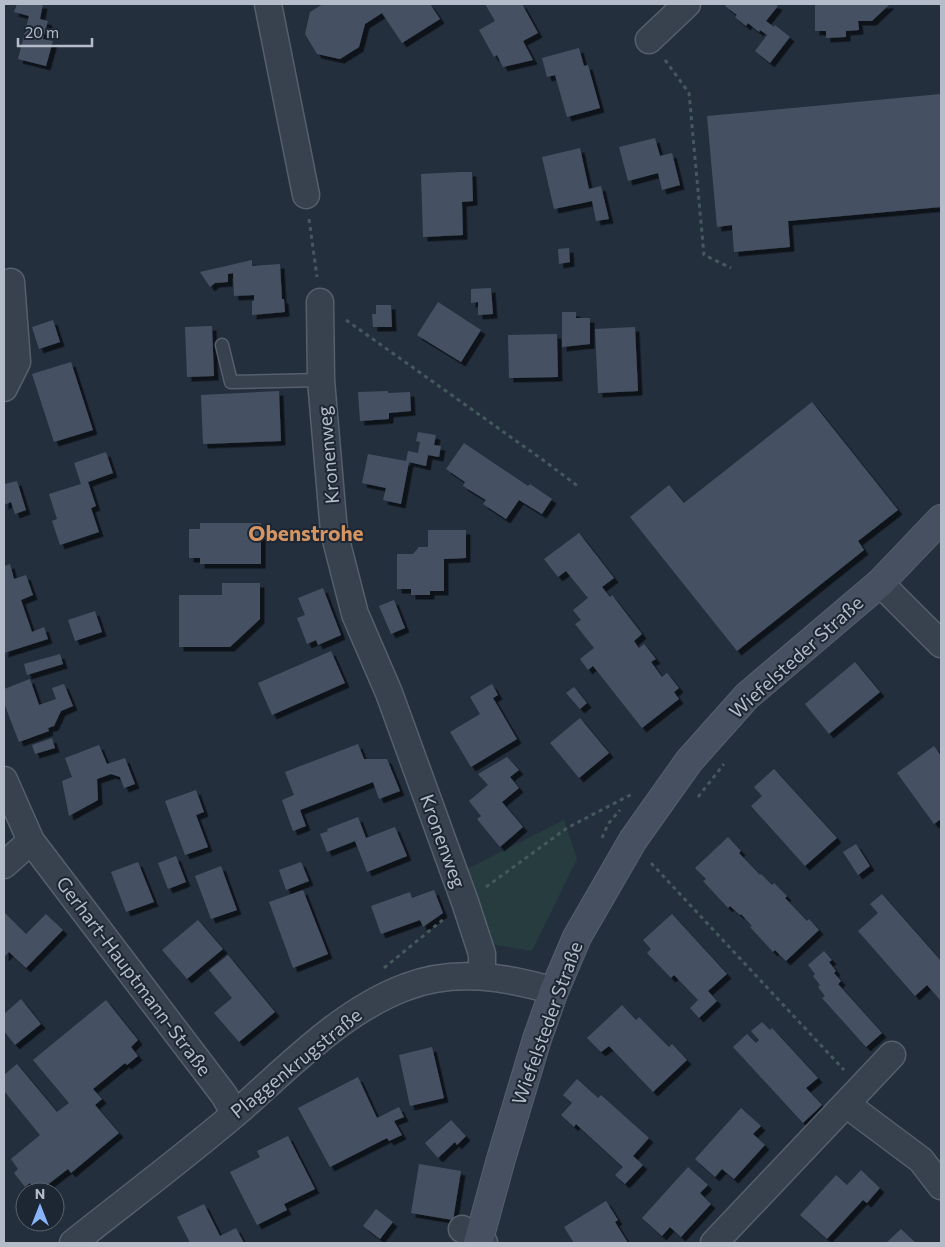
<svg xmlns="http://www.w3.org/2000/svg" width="945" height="1247" font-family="Commissioner,sans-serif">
<defs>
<filter id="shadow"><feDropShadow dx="4.5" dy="4.5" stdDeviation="0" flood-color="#0009"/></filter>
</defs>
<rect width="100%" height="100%" fill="#242f3e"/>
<path fill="#263c3f" d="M564 820 577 859 532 951 491 944 465 870Z"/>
<path fill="#455162" filter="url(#shadow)" d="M17 4H43L40 19 48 21 43 39 53 41 46 66 18 59 29 16 14 12Z
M323 4H430L440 19 402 43 382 13 365 24 359 47 340 59 317 54 305 34 310 12Z
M485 4H522L538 33 523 41 533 60 503 67 497 55 494 57 479 30 495 21Z
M727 4H775L778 6 766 21 774 27 775 25 790 37 770 63 755 51 767 35 760 30 759 32 748 23 746 26 735 17 737 15 725 6Z
M815 4H890L872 21H858L859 30 846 31V37L826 38V31H815Z
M579 48 584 66 588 65 600 108 567 117 555 75 547 77 542 58Z
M941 94V207L788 221 790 247 734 252 732 225 717 227 707 116Z
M655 138 660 156 672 153 680 185 662 190 658 173 628 181 619 147Z
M580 148 589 189 601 186 609 219 596 221 592 201 554 209 542 157Z
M461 172H472L473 201 462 202 463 235 423 237 421 174Z
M569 248 570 262 559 264 558 249Z
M252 260V266L280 264 282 299H284L285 312 252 315V301H254V295L234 296 233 273 228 274V282L215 283 210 287 200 272Z
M491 288 493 314 478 315V302L471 303V289Z
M438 302 481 330 461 362 417 335Z
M376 305H391L392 327H373L372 314H376Z
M562 312H576V318H590V344L562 347Z
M53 320 60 342 39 349 32 327Z
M212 326 214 376 187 377 185 327Z
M635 327 638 391 598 393 595 329Z
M557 334 558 377 509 378 508 335Z
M71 362 93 430 54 442 32 374Z
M279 391 281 441 203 444 201 395Z
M388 391V393L410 392 411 411 389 413V419L360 421 358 392Z
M812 402 898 510 858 541 864 550 737 651 630 517 669 485 684 503Z
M418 432 436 435 434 445 441 446 439 457 428 455 426 466 409 462 401 504 383 500 386 488 362 483 368 454 406 461 408 451 418 453 420 442 416 441Z
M464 443 528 486 530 484 552 499 542 514 519 500 506 519 483 504 486 500 463 486 465 482 446 469Z
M106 452 113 473 88 482 96 506 91 508 99 532 60 545 52 521 57 519 49 494 81 484 74 463Z
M4 481 5 484 17 481 26 510 15 514 11 502 4 505Z
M200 523H261V564H200V558H189V529H200Z
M428 530H466V558L444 559V591H430V595H411V589H397V554H413L419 547H428Z
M579 533 614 578 602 587 610 597 612 595 642 634 634 641 639 648 644 644 656 659 651 662 662 677 667 673 679 688 674 692 679 699 642 728 593 666 588 670 580 659 594 648 575 624 581 620 573 610 588 598 566 571 558 577 544 559Z
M10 564 14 579 26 575 33 595 21 600 32 632 44 627 48 639 4 653V566Z
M222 583H260V619L230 647H179V595H222Z
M323 588 341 635 318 645 316 640 307 644 297 618 305 615 298 598Z
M394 600 405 628 391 634 379 606Z
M95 611 102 632 75 641 68 620Z
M331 651 345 683 272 715 258 683Z
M60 654 63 664 27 675 24 664Z
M855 662 880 692 829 734 805 704Z
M30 679 39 705 56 699 52 688 64 684 73 706 61 711 54 726 48 728 49 731 19 742 4 703V689Z
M492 684 498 695 493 698 517 739 471 767 450 732 480 714 470 697Z
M574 687 587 703 580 709 566 693Z
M580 718 609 753 579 778 550 743Z
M52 738 55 748 35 754 32 745Z
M358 744 364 759H387L400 791 379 799 373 782 300 810 306 826 293 831 282 800 294 795 285 772Z
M99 745 107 764 125 758 135 784 124 788 120 777 111 774 97 779 98 800 69 816 62 781 72 777 65 758Z
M934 746 941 756V819L934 824 897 773Z
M507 757 519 770 510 777 519 788 502 802 523 827 500 847 477 819 481 816 469 801 488 785 478 774Z
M774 769 837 838 805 866 751 806 762 796 754 787Z
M196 790 204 812 196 815 208 847 185 855 165 801Z
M358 817 366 838 395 827 407 856 367 872 355 841 327 852 320 834 328 831 327 829Z
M728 837 741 851 739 853 760 875 761 874 772 885 774 883 787 896 785 898 807 921 809 919 819 930 786 961 775 950 773 952 750 927 752 926 741 914 740 915 730 906 728 908 703 881 706 879 695 868Z
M856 844 870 866 858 875 843 852Z
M176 856 186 882 168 889 158 863Z
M138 862 154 902 126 912 111 872Z
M301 862 309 881 286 890 279 870Z
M221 866 237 910 211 919 195 876Z
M303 890 328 954 293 968 269 902Z
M434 890 443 913 423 927 420 920 381 934 371 906 410 892 412 898Z
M882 894 941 961V1001L927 985 915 996 858 931 878 913 870 904Z
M4 912 26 934 46 914 63 930 26 968 9 952 4 957Z
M672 914 727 974 708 991 717 1001 699 1018 690 1008 698 1000 674 975 671 978 647 953 651 949 643 940Z
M198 920 223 949 187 979 162 950Z
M824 951 832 960 829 962 836 971 834 973 841 981 838 984 882 1033 866 1047 822 998 825 996 818 987 820 985 813 976 815 974 808 965Z
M228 955 275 1012 239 1042 214 1013 232 998 209 970Z
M21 999 41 1024 15 1045 4 1031V1014Z
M106 1000 138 1040 131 1047 138 1056 127 1065 125 1063 93 1089 102 1099 95 1105 119 1133 71 1173 68 1169 38 1192 30 1183 25 1187 14 1173 18 1169 11 1159 40 1135 4 1091V1075L17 1064 57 1112 69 1103 33 1060Z
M622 1005 636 1020 639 1017 669 1047 672 1044 687 1060 653 1092 609 1046 601 1052 587 1038Z
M762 1022 770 1030 772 1028 818 1078 806 1088 822 1105 803 1123 733 1047 747 1034 756 1043 759 1040 751 1031Z
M432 1047 444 1098 410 1106 399 1055Z
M358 1077 377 1118 399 1107 404 1117 394 1121 402 1135 389 1141 387 1138 330 1167 298 1108Z
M577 1079 598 1098 601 1095 649 1138 633 1156 643 1165 625 1184 615 1175 623 1167 576 1124 574 1127 561 1115 572 1103 563 1095Z
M741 1108 761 1126 753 1134 765 1145 734 1179 722 1169 715 1177 695 1159Z
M451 1120 466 1136 457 1145 455 1142 438 1158 425 1143Z
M288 1136 315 1189 284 1204 287 1210 257 1225 230 1172 260 1157 257 1151Z
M419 1164 461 1171 453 1220 411 1213Z
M688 1167 708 1185 700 1193 711 1204 681 1237 670 1227 662 1236 642 1218Z
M861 1170 880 1188 867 1203 863 1200 827 1239 800 1215 836 1175 847 1185Z
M606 1201 618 1220 615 1222 628 1243H574L564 1227Z
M204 1204 220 1236 236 1228 244 1243H190L177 1217Z
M376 1209 393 1222 380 1239 363 1226Z
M901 1229 916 1243H886Z"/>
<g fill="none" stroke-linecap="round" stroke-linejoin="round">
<defs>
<path id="lane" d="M222 345 231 382 321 380"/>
<path id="street" d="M268 4 306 195
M649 40 687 4
M320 302 321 380 334 532 355 614 389 693 465 902 482 954V976
M4 388 17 362 11 282
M880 583 941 644
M4 780 31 841
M4 865 31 841 224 1095 235 1114
M846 1104 921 1160 941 1186
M462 1229 484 1243
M73 1243C127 1200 183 1158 236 1113 288 1068 341 1011 406 987 454 968 507 977 554 991
M714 1243 892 1055"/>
<path id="secondary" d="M478 1243 501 1159 537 1039 554 991 577 937 633 840 689 761 747 696 880 583 941 519"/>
</defs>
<use href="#lane" stroke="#565f6c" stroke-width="15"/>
<use href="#street" stroke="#565f6c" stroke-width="29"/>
<use href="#secondary" stroke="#565f6c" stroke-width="30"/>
<path stroke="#44595c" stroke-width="3" stroke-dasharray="4 4" stroke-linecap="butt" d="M665 60 689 93 704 255 731 268
M309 219 317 277
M346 320 543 460 579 487
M698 797 724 764
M602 838 608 824 620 810
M651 863 844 1070
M486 887 567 828 632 794
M384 968 445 918"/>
<use href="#lane" stroke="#38414e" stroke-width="12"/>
<use href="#street" stroke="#38414e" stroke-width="26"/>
<use href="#secondary" stroke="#465061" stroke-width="28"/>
</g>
<g text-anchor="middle" stroke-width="4" stroke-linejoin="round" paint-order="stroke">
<g font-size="19" fill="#b4bcc9" stroke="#1d2633">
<text transform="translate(328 455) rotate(-95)" y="7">Kronenweg</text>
<text transform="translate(796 657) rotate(-42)" y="7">Wiefelsteder Straße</text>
<text transform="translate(443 841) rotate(70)" y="7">Kronenweg</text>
<text transform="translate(134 976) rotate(53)" y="7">Gerhart-Hauptmann-Straße</text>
<text transform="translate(547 1023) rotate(-70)" y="7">Wiefelsteder Straße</text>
<text transform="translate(296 1063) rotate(-39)" y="7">Plaggenkrugstraße</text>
</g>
<g font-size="21" font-weight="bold" fill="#d59563" stroke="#1d2633">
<text x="306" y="541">Obenstrohe</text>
</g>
</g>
<rect width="945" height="1247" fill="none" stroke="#b4bcc9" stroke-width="10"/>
<g transform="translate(40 1207)"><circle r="24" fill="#1d2633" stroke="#59626f"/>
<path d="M0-4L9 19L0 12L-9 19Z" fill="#8ab4f8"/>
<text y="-8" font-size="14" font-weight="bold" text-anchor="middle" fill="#b4bcc9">N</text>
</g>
<path d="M18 38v8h74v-8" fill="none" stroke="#b4bcc9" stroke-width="2.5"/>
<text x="25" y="38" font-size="15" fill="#b4bcc9" stroke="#1d2633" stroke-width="4" paint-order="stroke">20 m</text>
</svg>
